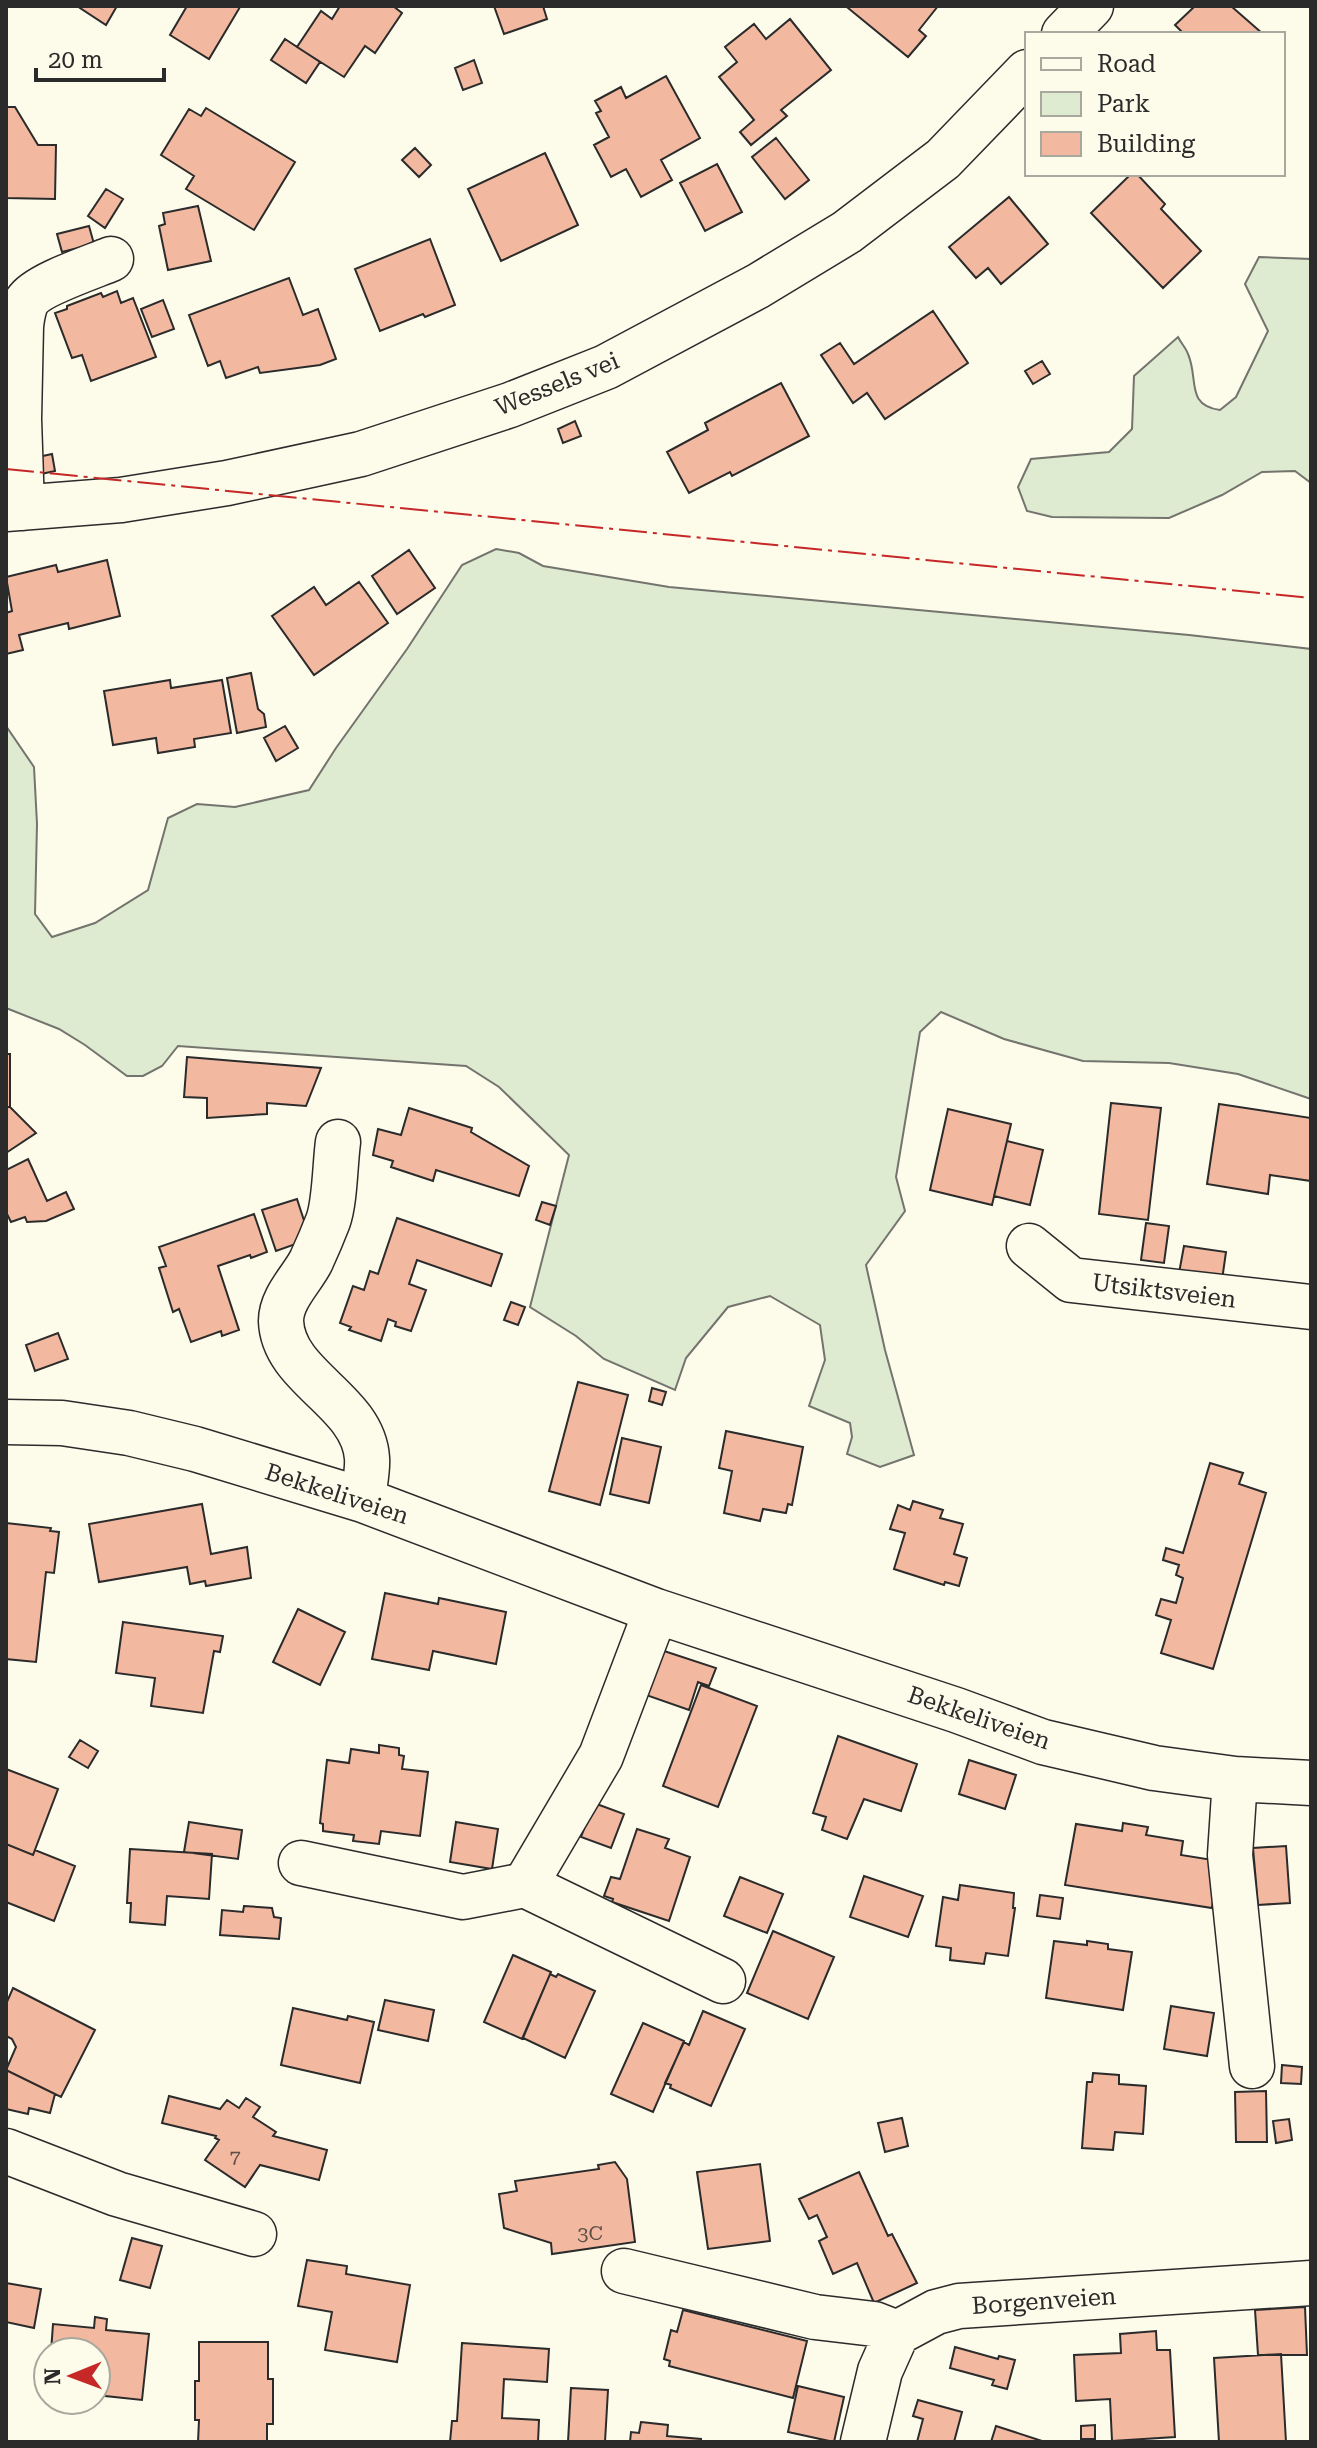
<svg xmlns="http://www.w3.org/2000/svg" width="1317" height="2448" font-family="'Roboto Serif',serif">
<rect width="100%" height="100%" fill="#fdfbea"/>
<path fill="#deebd1" stroke="#74746e" stroke-width="2" d="M1259 257 1311 259V483L1295 471 1262 472 1222 495 1169 518 1052 517 1027 511 1018 487 1031 459 1109 452 1132 429 1134 376 1178 337C1181 343 1186 348 1188 354 1199 379 1185 405 1220 410L1236 397 1268 331 1245 284Z
M496 549 519 553 543 566 669 587 1189 635 1311 649V1099L1238 1074 1169 1063 1083 1061 1004 1039 941 1012 920 1032 896 1177 905 1211 866 1265 885 1350 914 1455 880 1467 847 1454 852 1437 850 1423 809 1406 825 1360 820 1325 770 1296 728 1307 686 1358 675 1390 604 1359 576 1336 530 1307 569 1155 499 1087 466 1066 178 1046 162 1066 143 1076H127L85 1045 59 1029 6 1008V726L34 767 37 824 35 914 52 937 95 923 148 890 168 818 197 804 235 807 309 790 336 748 407 649 462 565Z"/>
<path fill="#f2b8a0" stroke="#2b2b2b" stroke-width="2" d="M77 6H117L106 25Z
M187 6 240 7 209 59 170 35Z
M340 6H393L402 13 375 53 365 46 344 77 297 47 321 11 332 19Z
M494 6H543L547 19 504 34Z
M850 6H938L919 30 926 36 908 57 848 8Z
M1195 6H1231L1263 34H1184L1175 25Z
M790 19 831 70 781 110 787 116 751 145 740 132 754 120 719 77 737 62 725 47 754 24 766 39Z
M285 39 320 62 306 83 271 60Z
M474 60 482 83 463 90 455 68Z
M666 76 700 138 661 160 672 180 641 197 626 169 611 177 594 145 609 137 596 113 601 111 595 101 621 87 626 98Z
M6 107H15L38 145H56L55 199 6 198Z
M206 108 295 162 254 230 186 189 194 176 161 155 189 109 201 116Z
M776 138 809 180 785 199 752 157Z
M415 148 431 165 419 177 402 160Z
M545 153 578 225 501 261 468 189Z
M717 164 742 212 705 231 680 183Z
M1131 174H1137L1165 204 1161 209 1201 251 1163 288 1091 213Z
M106 189 123 199 105 228 88 216Z
M1009 197 1048 244 1001 284 988 268 976 278 949 247Z
M198 206 211 261 168 270 159 226 165 224 163 213Z
M89 226 94 244 62 252 57 234Z
M430 239 455 305 425 317 423 314 380 331 355 269Z
M289 278 303 315 318 309 336 359 320 365 260 373 258 367 226 378 220 361 208 366 189 315Z
M117 291 121 303 133 298 156 357 91 381 82 355 72 358 55 313 67 309V306L101 293 103 297Z
M163 300 174 329 152 337 141 309Z
M933 311 968 363 885 419 867 393 853 403 821 355 840 343 854 364Z
M1042 361 1050 374 1033 384 1025 371Z
M781 383 809 436 732 476 730 472 689 493 667 452 708 430 705 423Z
M575 421 581 436 563 443 558 429Z
M52 454 55 471 41 474 38 457Z
M409 550 435 588 397 614 372 576Z
M107 560 120 616 69 629 68 623 19 635 23 650 6 654V613L12 611 6 577 56 565 58 572Z
M359 582 388 623 314 675 272 616 314 587 326 605Z
M251 673 258 709 264 714 266 727 237 733 227 678Z
M170 680 171 688 222 680 231 733 194 739 195 747 158 753 156 738 113 745 104 691Z
M285 726 298 748 276 761 264 738Z
M6 1054H10V1107H6Z
M187 1057 321 1068 306 1106 267 1103V1114L207 1118V1098L184 1097Z
M1111 1103 1161 1108 1148 1220 1099 1214Z
M1219 1104 1311 1118V1181L1270 1175 1268 1194 1207 1184Z
M6 1107H10L36 1133 6 1153Z
M409 1108 472 1128 471 1132 529 1166 519 1196 436 1170 433 1181 391 1167 393 1161 373 1155 378 1129 401 1135Z
M948 1109 1011 1124 992 1205 930 1190Z
M1007 1141 1043 1150 1030 1205 994 1196Z
M28 1159 47 1201 66 1192 74 1209 46 1221 27 1222 25 1217 11 1222 6 1212V1170Z
M297 1199 310 1239 276 1251 262 1210Z
M542 1202 556 1206 550 1225 536 1220Z
M254 1214 267 1252 251 1258 250 1255 218 1266 239 1330 222 1336 221 1331 191 1342 179 1309 173 1312 159 1268 166 1266 159 1247Z
M397 1218 502 1254 491 1286 417 1260 409 1284 426 1290 411 1331 395 1326 396 1322 388 1319 381 1341 349 1330 351 1327 340 1323 353 1286 364 1290 370 1271 378 1274Z
M1146 1223 1169 1226 1164 1263 1141 1260Z
M1184 1246 1226 1252 1222 1280 1179 1273Z
M511 1302 525 1307 518 1325 504 1320Z
M58 1333 68 1359 35 1371 26 1345Z
M578 1382 628 1395 600 1505 549 1491Z
M652 1388 666 1392 662 1405 649 1401Z
M726 1431 803 1447 792 1505 788 1504 786 1513 763 1509 760 1521 724 1513 732 1471 719 1468Z
M622 1438 661 1447 649 1503 610 1494Z
M1210 1463 1243 1473 1239 1484 1266 1493 1213 1669 1161 1653 1171 1620 1156 1615 1161 1599 1176 1603 1183 1578 1176 1575 1179 1565 1163 1560 1166 1548 1183 1553Z
M913 1501 943 1510 940 1518 963 1524 954 1554 967 1558 959 1586 945 1582 944 1585 894 1569 905 1533 890 1529 898 1505 910 1510Z
M202 1504 211 1554 247 1547 251 1578 206 1586 205 1581 190 1584 187 1567 99 1582 89 1524Z
M6 1523 51 1528 50 1531 59 1532 54 1573 46 1572 36 1662 6 1659Z
M385 1593 438 1604 439 1598 506 1612 496 1664 433 1651 429 1670 372 1659Z
M298 1609 345 1632 320 1685 273 1662Z
M123 1622 223 1636 220 1652 214 1651 203 1713 151 1706 155 1678 116 1673Z
M661 1650 716 1668 709 1686 698 1682 689 1710 646 1695Z
M701 1685 757 1706 718 1807 663 1786Z
M838 1736 917 1764 901 1811 864 1799 847 1839 822 1830 826 1817 813 1813Z
M80 1740 98 1751 88 1768 69 1757Z
M379 1745 399 1748V1755L404 1756 402 1769 428 1772 420 1836 381 1831 379 1844 353 1841 354 1835 323 1831V1824L320 1823 327 1760 349 1763 351 1749 379 1753Z
M969 1760 1016 1775 1005 1809 959 1794Z
M6 1769 58 1789 33 1855 6 1844Z
M594 1803 624 1814 611 1848 581 1837Z
M189 1822 242 1830 238 1859 184 1852Z
M456 1822 498 1829 492 1869 450 1862Z
M1123 1823 1148 1827 1146 1835 1183 1841 1181 1855 1219 1861 1212 1908 1065 1885 1076 1824 1122 1831Z
M637 1829 669 1839 665 1848 690 1857 669 1921 612 1902 613 1899 604 1896 611 1877 620 1879Z
M6 1844 33 1855 35 1850 75 1866 54 1921 6 1902Z
M1286 1846 1290 1903 1258 1905 1253 1848Z
M130 1849 212 1854 209 1899 167 1896 165 1925 130 1922 131 1903H127Z
M864 1876 923 1896 908 1937 850 1917Z
M740 1877 783 1894 767 1933 724 1916Z
M960 1885 1014 1893 1013 1908H1015L1008 1956 986 1953 984 1964 950 1960 951 1948 936 1946 943 1897 958 1900Z
M1040 1895 1063 1898 1060 1919 1037 1916Z
M244 1906 272 1908 274 1917 281 1918 279 1939 220 1935 222 1910 243 1912Z
M773 1931 834 1957 808 2019 747 1993Z
M1054 1941 1087 1945V1941L1108 1944V1949L1132 1952 1123 2010 1046 1998Z
M513 1955 551 1972 522 2039 484 2022Z
M550 1974 556 1977 558 1974 595 1991 565 2058 523 2038Z
M13 1988 95 2030 61 2097 6 2070 16 2047 12 2039 6 2036V2004Z
M385 2000 434 2010 428 2041 378 2030Z
M1171 2006 1214 2013 1207 2056 1164 2049Z
M293 2008 347 2020 348 2016 374 2022 360 2083 281 2065Z
M703 2011 745 2029 711 2106 670 2088 671 2085 665 2083 684 2042 689 2045Z
M643 2023 684 2041 653 2112 611 2094Z
M1282 2065 1302 2067 1301 2084 1281 2083Z
M6 2070 55 2094 50 2113 29 2108 28 2114 6 2109Z
M1093 2073 1119 2075V2084L1146 2086 1143 2134 1115 2132 1113 2150 1082 2148 1087 2082H1092Z
M1266 2091 1267 2142H1236L1235 2092Z
M169 2096 220 2109 227 2100 239 2108 246 2098 260 2107 253 2117 276 2132 273 2136 327 2150 319 2180 260 2165 245 2187 205 2160 219 2140 215 2138 216 2136 162 2123Z
M902 2118 908 2146 885 2152 878 2123Z
M1289 2119 1292 2140 1276 2143 1273 2121Z
M615 2162 627 2179 635 2242 552 2254 551 2243 504 2228 499 2194 517 2191 515 2181 599 2169 598 2165Z
M760 2164 770 2241 708 2249 697 2172Z
M859 2172 888 2236 892 2234 917 2283 874 2303 857 2263 833 2274 819 2241 827 2237 817 2215 809 2219 799 2199Z
M132 2238 162 2246 150 2288 120 2280Z
M307 2260 347 2266 346 2274 410 2285 397 2362 325 2350 332 2312 298 2306Z
M6 2283 41 2289 34 2328 6 2322Z
M1305 2307 1307 2355H1258L1255 2310Z
M683 2310 807 2341 793 2398 669 2366 670 2361 664 2359 671 2330 677 2332Z
M95 2317 107 2319 106 2330 149 2334 142 2400 96 2395V2352H51L53 2324 94 2328Z
M1156 2331 1157 2350H1170L1175 2437 1112 2441 1110 2399 1076 2401 1074 2355 1121 2353 1120 2334Z
M199 2342H268V2379H273V2424H267V2442H198L199 2420H195V2381H199Z
M462 2343 549 2349 547 2382 504 2379 502 2418 539 2420 538 2442H450L452 2421H457Z
M955 2347 998 2359 999 2356 1015 2360 1007 2389 992 2385 994 2380 950 2368Z
M1281 2354 1286 2442H1219L1214 2358Z
M798 2386 844 2397 834 2442 788 2432Z
M571 2388 608 2390 605 2442H568Z
M918 2400 962 2412 954 2442H917L923 2419 913 2416Z
M641 2422 668 2425 667 2436 701 2439V2442H630L631 2432 639 2433Z
M1095 2425V2439H1081V2426Z
M996 2426 1042 2441V2442H991Z"/>
<g fill="none" stroke-linecap="round" stroke-linejoin="round">
<defs>
<path id="minor" d="M1064 34 1091 6
M22 508 19 419 21 326C22 318 23 309 27 301 37 285 92 267 111 259
M6 509 121 500 227 483 361 454 510 405 606 367 758 286 847 232 943 159 1027 72
M338 1142C335 1164 335 1202 328 1221 323 1234 317 1248 311 1261 302 1279 281 1298 281 1321 283 1378 363 1400 367 1458 368 1471 364 1487 363 1500
M1029 1246 1071 1280 1311 1307
M6 1422 62 1423 129 1433 195 1449 363 1500 656 1611 956 1710 1043 1742 1154 1768 1235 1779 1311 1783
M1235 1779 1230 1855 1252 2066
M301 1863 463 1897 525 1885 723 1981
M525 1885 601 1756 656 1611
M6 2151 117 2194 254 2234
M624 2271 815 2317 874 2324 897 2333
M863 2442 880 2371 897 2333 936 2312 959 2306 1311 2283"/>
</defs>
<use href="#minor" stroke="#2b2b2b" stroke-width="47"/>
<use href="#minor" stroke="#fdfbea" stroke-width="44"/>
<path stroke="#c62828" stroke-width="2" stroke-dasharray="28 6 4 6" stroke-linecap="butt" d="M6 469 1311 598"/>
</g>
<g text-anchor="middle" stroke-width="6" stroke-linejoin="round" paint-order="stroke">
<g font-size="20" fill="#5d4e48">
<text x="235" y="2164">7</text>
<text x="590" y="2240">3C</text>
</g>
<g font-size="24" fill="#2b2b2b" stroke="#fdfbea">
<text transform="translate(557 384) rotate(-22)" y="8">Wessels vei</text>
<text transform="translate(1164 1291) rotate(7)" y="8">Utsiktsveien</text>
<text transform="translate(337 1494) rotate(18)" y="8">Bekkeliveien</text>
<text transform="translate(979 1718) rotate(19)" y="8">Bekkeliveien</text>
<text transform="translate(1044 2301) rotate(-4)" y="8">Borgenveien</text>
</g>
</g>
<rect width="1317" height="2448" fill="none" stroke="#2b2b2b" stroke-width="16"/>
<rect x="1025" y="32" width="260" height="144" fill="#fdfbea" stroke="#a9a89e" stroke-width="2"/>
<rect x="1041" y="58" width="40" height="12" fill="#fdfbea" stroke="#a9a89e" stroke-width="2"/>
<text x="1097" y="72" font-size="24" fill="#2b2b2b">Road</text>
<rect x="1041" y="92" width="40" height="24" fill="#deebd1" stroke="#a9a89e" stroke-width="2"/>
<text x="1097" y="112" font-size="24" fill="#2b2b2b">Park</text>
<rect x="1041" y="132" width="40" height="24" fill="#f2b8a0" stroke="#a9a89e" stroke-width="2"/>
<text x="1097" y="152" font-size="24" fill="#2b2b2b">Building</text>
<g transform="translate(72 2376) rotate(269)"><circle r="38" fill="#fdfbea" stroke="#a9a89e" stroke-width="2"/>
<path d="M0-6L14 30L0 20L-14 30Z" fill="#c62828"/>
<text y="-12" font-size="22" font-weight="bold" text-anchor="middle" fill="#2b2b2b">N</text>
</g>
<path d="M36 68v12h128v-12" fill="none" stroke="#2b2b2b" stroke-width="4"/>
<text x="48" y="68" font-size="24" fill="#2b2b2b" stroke="#fdfbea" stroke-width="6" paint-order="stroke">20 m</text>
</svg>
